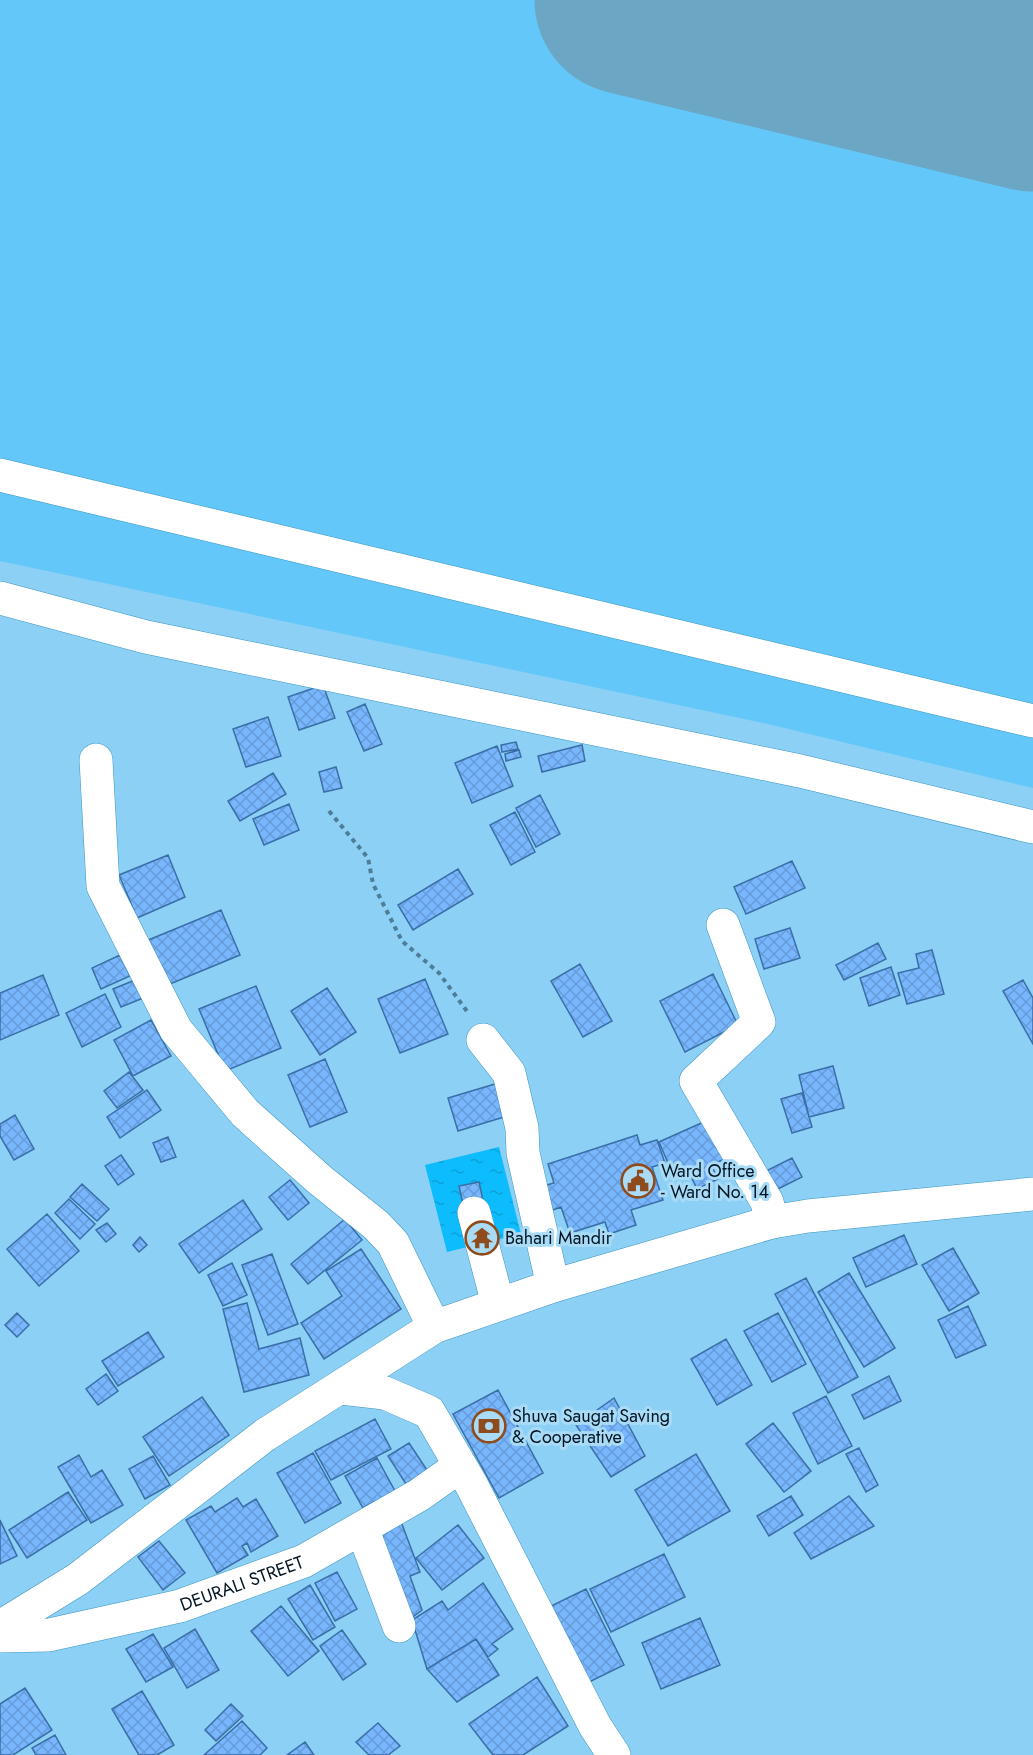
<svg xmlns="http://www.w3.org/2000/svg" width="1033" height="1755" font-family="Jost,sans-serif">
<defs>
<pattern id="water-ripples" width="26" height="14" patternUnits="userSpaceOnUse" patternTransform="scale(1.5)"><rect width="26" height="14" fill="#0dbcfc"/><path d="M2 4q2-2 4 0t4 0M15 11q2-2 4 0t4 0" fill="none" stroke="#0ba1d8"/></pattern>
<pattern id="building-cross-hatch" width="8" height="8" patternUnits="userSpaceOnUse" patternTransform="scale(1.5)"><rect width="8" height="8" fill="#78b6fd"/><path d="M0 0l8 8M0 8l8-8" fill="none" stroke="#669cd9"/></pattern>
</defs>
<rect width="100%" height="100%" fill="#8cd0f5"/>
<path fill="#63c7f9" d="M0 0H1033V788L768 724 0 561Z"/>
<path fill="url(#water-ripples)" d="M499 1147 521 1234 447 1252 425 1165Z"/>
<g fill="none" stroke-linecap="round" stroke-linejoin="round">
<path stroke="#6ca6c5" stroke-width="75" d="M858 0C879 43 912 59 954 78
M674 11 744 13 783 0"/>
<path stroke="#6ca6c5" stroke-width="189" d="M629 0 1033 97"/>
</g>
<path fill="url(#building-cross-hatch)" stroke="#3a6ea7" stroke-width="1.5" d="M323 685 335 718 299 730 288 697Z
M365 704 382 744 364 751 347 712Z
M268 717 281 756 246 767 233 729Z
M516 742 518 749 502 752 501 745Z
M582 745 585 761 542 772 538 756Z
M497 746 513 786 472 803 455 763Z
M519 750 521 757 506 761 505 754Z
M336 767 342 788 324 792 319 772Z
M273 773 286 794 240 821 228 801Z
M540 795 560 834 536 847 516 808Z
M289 804 299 830 264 845 253 819Z
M515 812 535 852 511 865 490 825Z
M168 855 185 897 137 918 119 875Z
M792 861 805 888 746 914 734 887Z
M458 869 473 894 413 930 398 905Z
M221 910 240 955 165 986 146 941Z
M790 928 800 958 764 969 755 939Z
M878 943 886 959 844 980 836 965Z
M932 950 944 994 907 1004 898 973 919 968 916 954Z
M120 955 130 976 101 989 92 968Z
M580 964 612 1021 583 1037 551 981Z
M891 967 900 995 869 1006 860 978Z
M713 974 738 1025 685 1052 660 1001Z
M43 975 59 1015 0 1040V993Z
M140 978 148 996 121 1007 113 989Z
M425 979 448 1034 400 1053 378 999Z
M1023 980 1033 998V1044L1003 991Z
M256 986 281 1048 225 1071 199 1009Z
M327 988 356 1032 320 1055 291 1011Z
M105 994 121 1027 82 1047 66 1013Z
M151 1020 171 1056 133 1076 114 1040Z
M325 1059 347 1112 310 1127 288 1075Z
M833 1066 844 1108 809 1117 799 1075Z
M129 1072 143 1090 117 1108 104 1091Z
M495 1084 504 1117 458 1131 448 1098Z
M147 1090 161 1110 120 1138 107 1117Z
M802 1093 812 1127 792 1133 781 1099Z
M15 1115 34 1149 14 1160 0 1136V1124Z
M708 1120 725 1159 711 1165 718 1179 697 1189 688 1170 674 1177 659 1142Z
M637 1135 640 1145 657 1140 665 1163 652 1167 663 1200 631 1210 636 1225 609 1234 605 1222 570 1233 561 1207 547 1212 539 1187 554 1183 548 1164Z
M168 1137 176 1157 161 1162 153 1143Z
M121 1155 134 1174 118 1185 105 1166Z
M792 1158 802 1177 776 1190 766 1171Z
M290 1180 309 1203 288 1220 269 1197Z
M479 1182 484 1205 464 1209 459 1186Z
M82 1184 109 1209 97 1221 70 1197Z
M69 1199 95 1224 80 1239 55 1213Z
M243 1200 262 1229 199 1273 179 1244Z
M47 1214 79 1251 39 1286 7 1249Z
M345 1219 362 1240 308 1284 291 1264Z
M107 1223 116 1234 106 1242 96 1230Z
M904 1235 917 1264 866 1287 853 1258Z
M140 1237 147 1245 139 1252 133 1245Z
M953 1248 979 1293 949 1311 922 1265Z
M361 1249 401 1309 324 1359 301 1323 342 1296 326 1271Z
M272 1254 298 1324 268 1335 242 1265Z
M232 1263 247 1295 223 1306 208 1275Z
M849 1273 895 1348 864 1367 818 1292Z
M806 1278 858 1377 828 1393 775 1294Z
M247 1303 259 1349 300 1338 309 1375 244 1392 223 1309Z
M968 1306 986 1345 956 1358 938 1320Z
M17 1313 29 1325 17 1337 5 1325Z
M778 1313 806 1364 772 1382 744 1331Z
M148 1332 164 1357 118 1386 102 1361Z
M726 1339 752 1385 717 1405 691 1359Z
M106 1374 118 1391 98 1405 86 1389Z
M889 1376 901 1401 864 1419 852 1395Z
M498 1390 543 1473 499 1498 453 1414Z
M826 1396 852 1446 818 1464 793 1413Z
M202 1397 229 1435 169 1476 143 1437Z
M614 1398 645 1456 611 1477 576 1425Z
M375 1419 391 1449 331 1480 315 1451Z
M773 1423 811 1471 784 1492 746 1444Z
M409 1443 427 1470 406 1484 388 1456Z
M859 1448 878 1485 866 1492 846 1454Z
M313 1453 341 1503 305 1523 277 1473Z
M696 1454 730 1511 668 1546 635 1490Z
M79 1455 91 1477 102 1470 123 1505 91 1523 58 1467Z
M153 1456 170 1485 145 1499 129 1469Z
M377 1458 395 1491 363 1508 345 1476Z
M68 1492 87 1520 27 1558 9 1530Z
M791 1496 803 1515 769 1536 757 1516Z
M849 1496 874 1526 811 1559 794 1533Z
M237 1498 243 1507 256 1499 278 1536 251 1552 247 1543 242 1546 248 1555 217 1573 186 1520 211 1506 215 1512Z
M400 1519 420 1572 410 1576 422 1610 406 1622 377 1536Z
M0 1520 17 1556 0 1564Z
M458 1525 484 1558 442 1590 416 1558Z
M159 1541 185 1573 163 1590 138 1557Z
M664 1554 685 1597 611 1632 590 1589Z
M337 1572 357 1609 335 1621 315 1583Z
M483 1583 513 1629 492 1644 498 1649 488 1657 476 1639 427 1669 412 1620 442 1601 448 1610Z
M310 1585 335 1627 313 1640 288 1599Z
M586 1589 624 1665 585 1684 547 1608Z
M281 1606 319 1651 288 1676 251 1631Z
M700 1618 720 1665 661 1689 642 1643Z
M195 1629 219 1670 187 1688 164 1648Z
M342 1630 366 1664 343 1680 320 1646Z
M153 1634 173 1667 146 1682 126 1649Z
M476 1639 499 1675 457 1702 427 1669Z
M537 1677 568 1726 523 1755H493L469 1724Z
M25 1688 52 1730 13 1755H0V1704Z
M142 1691 174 1745 157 1755H139L112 1709Z
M231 1704 243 1716 216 1741 205 1730Z
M242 1721 267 1748 260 1755H204Z
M378 1723 400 1746 388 1755H369L356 1742Z
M55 1735 66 1755H36L32 1748Z
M305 1742 314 1755H287Z"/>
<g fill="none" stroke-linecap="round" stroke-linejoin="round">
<defs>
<g id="minor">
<path d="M0 475 1033 721"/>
<path d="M96 760 103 886 176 1030 245 1113 320 1180 376 1225 393 1243 434 1327"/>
<path d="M723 925 759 1022 696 1081 767 1202 772 1222"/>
<path d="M483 1040 509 1073 522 1128 523 1153 553 1286"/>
<path d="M474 1213 498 1304"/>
<path d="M341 1388 385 1393 429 1412 471 1484 595 1726 614 1755"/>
<path d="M362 1528 399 1626"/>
<path d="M0 1627 78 1579 265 1435 434 1327 553 1286 772 1222 808 1216 1033 1194"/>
<path id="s1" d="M0 1636 49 1635 180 1606 304 1561 419 1495 460 1466"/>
</g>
<path id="major" d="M0 598 146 637 800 771 1033 827"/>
</defs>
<use href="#minor" stroke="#3b96c1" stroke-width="34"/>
<use href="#major" stroke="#3b96c1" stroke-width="34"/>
<path stroke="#4e7d98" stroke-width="4" stroke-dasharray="4.5 4.5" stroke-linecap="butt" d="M329 811 368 858 373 884 402 941 439 973 469 1014"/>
<use href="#minor" stroke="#fff" stroke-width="33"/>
<use href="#major" stroke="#fff" stroke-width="33"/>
</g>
<defs>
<symbol id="civic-ring" viewBox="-11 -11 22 22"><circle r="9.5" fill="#a9dbf7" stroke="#8e4b1b" stroke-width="1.5"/><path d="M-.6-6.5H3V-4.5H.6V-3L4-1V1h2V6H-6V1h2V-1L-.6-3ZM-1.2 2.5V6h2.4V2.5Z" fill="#8e4b1b"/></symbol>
<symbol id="temple-ring" viewBox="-11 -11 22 22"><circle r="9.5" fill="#a9dbf7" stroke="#8e4b1b" stroke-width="1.5"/><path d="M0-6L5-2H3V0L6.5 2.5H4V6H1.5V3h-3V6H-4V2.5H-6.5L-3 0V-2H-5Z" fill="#8e4b1b"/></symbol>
<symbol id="bank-ring" viewBox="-11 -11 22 22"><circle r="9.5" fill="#a9dbf7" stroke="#8e4b1b" stroke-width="1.5"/><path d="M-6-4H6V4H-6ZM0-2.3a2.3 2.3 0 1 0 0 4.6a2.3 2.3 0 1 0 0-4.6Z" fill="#8e4b1b"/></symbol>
</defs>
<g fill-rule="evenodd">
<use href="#civic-ring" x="619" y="1162" width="38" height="38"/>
<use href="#temple-ring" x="463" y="1219" width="38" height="38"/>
<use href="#bank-ring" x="470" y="1407" width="38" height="38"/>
</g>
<g text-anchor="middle" stroke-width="6" stroke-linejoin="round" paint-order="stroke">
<g font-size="18" fill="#001522" stroke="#a9dbf7" text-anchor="start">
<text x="661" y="1177">Ward Office<tspan x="661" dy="21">- Ward No. 14</tspan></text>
<text x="505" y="1244">Bahari Mandir</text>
<text x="512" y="1422">Shuva Saugat Saving<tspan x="512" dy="21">&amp; Cooperative</tspan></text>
</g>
<g font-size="18" fill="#001522" stroke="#a9dbf7">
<text dy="6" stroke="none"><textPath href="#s1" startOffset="249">DEURALI STREET</textPath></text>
</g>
</g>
</svg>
